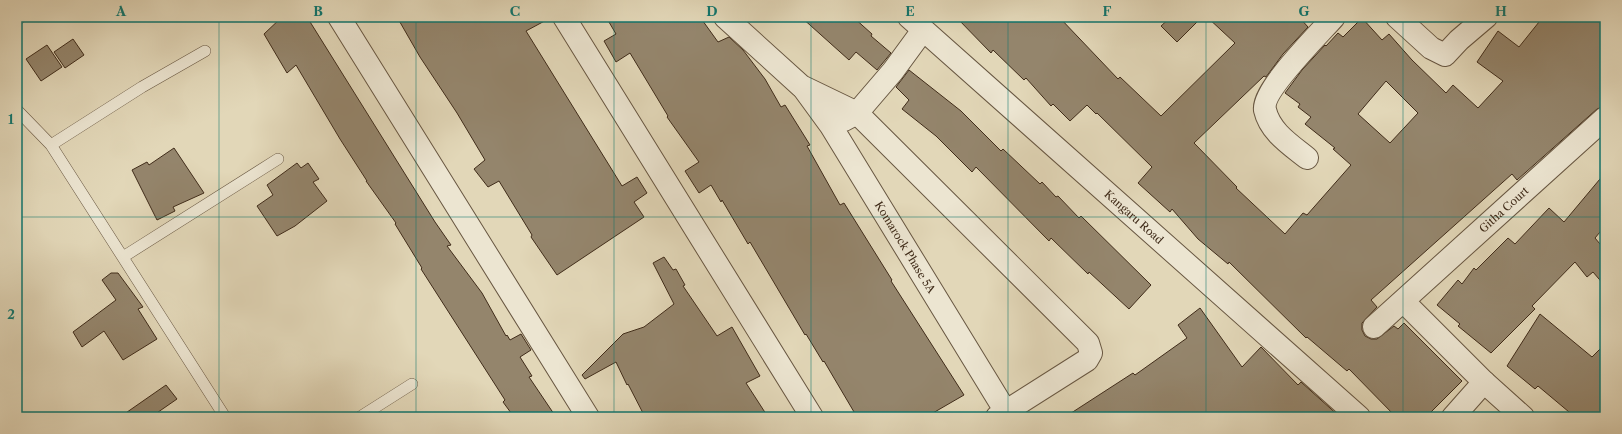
<svg xmlns="http://www.w3.org/2000/svg" width="1622" height="434" font-family="'Libre Caslon Text',serif">
<rect width="100%" height="100%" fill="#e2d7b8"/>
<filter id="stains"><feTurbulence type="fractalNoise" baseFrequency=".005" numOctaves="4"/><feColorMatrix values="0 0 0 0 .2 0 0 0 0 .09 0 0 0 0 .02 0 0 0 .5 -.17"/></filter>
<radialGradient id="worn" r=".72"><stop offset=".6" stop-color="#630" stop-opacity="0"/><stop offset="1" stop-color="#630" stop-opacity=".3"/></radialGradient>
<path fill="#94856c" stroke="#402c1a" fill-rule="evenodd" d="M282 17H307L435 222 451 245 447 246 482 293 506 336 507 335 510 340 521 334 531 350 520 357 532 376 529 377 556 417H514L503 402 505 400 421 269 422 268 395 224 396 223 366 181H367L340 139 296 65 287 73 264 34Z
M397 17H552L526 31 622 186 637 177 647 193 634 202 644 217 557 275 531 237 532 235 499 181 488 187 474 169 485 160 457 113 420 57Z
M606 17H700L718 42 729 37 743 50 765 79 781 107 785 105 810 145 807 146 840 205 844 203 892 280 891 281 964 395 926 417H857L834 378 824 361 823 362 806 334 805 335 750 242 748 244 722 200 721 202 711 185 699 193 685 171 699 162 667 117 668 116 630 53 616 62 604 41 616 34Z
M801 17H853L872 34 871 36 891 53 877 70 856 52 849 60Z
M956 17H1059L1118 79 1120 77 1161 116 1235 43 1207 17H1299L1308 27 1283 54 1266 77 1264 76 1194 143 1237 187 1236 188 1285 234 1303 213 1307 215 1351 165 1333 149 1335 148 1305 124 1311 117 1298 107 1300 104 1285 93 1302 70 1325 45 1326 46 1338 33 1343 37 1362 18 1382 40 1389 34 1412 60 1446 93 1453 85 1478 108 1503 81 1477 62 1498 31 1519 47 1543 17H1605V106L1597 109 1517 180 1512 174 1371 300 1377 307 1362 323V330L1365 336 1371 339H1377L1394 326 1398 329 1404 323 1462 381 1426 417H1396L1349 369 1347 371 1307 337 1306 338 1229 262 1228 264 1198 239 1172 209 1170 212 1138 183 1152 167 1097 113 1096 114 1087 105 1070 121 1053 104 1051 106 1026 78 1024 80 993 50 991 53ZM1386 81 1418 113 1390 143 1358 114Z
M1171 17H1202L1177 42 1161 26Z
M73 39 84 55 65 68 54 52Z
M47 45 62 67 41 81 26 59Z
M909 70 961 111 1001 151 1003 149 1040 184 1042 182 1056 197 1058 196 1079 218 1081 216 1151 285 1129 309 1089 272 1088 274 1051 238 1049 241 976 167 972 172 936 136 902 109 909 100 896 87Z
M174 148 204 193 173 207 175 211 157 220 132 170 147 162 149 165Z
M297 163 301 168 308 163 319 179 313 182 327 201 295 226 277 236 257 206 273 195 267 185Z
M1605 173V226L1595 238 1605 250V286L1593 272 1587 277 1575 262 1532 306 1535 309 1491 353 1458 326 1460 324 1437 305 1458 280 1462 284 1474 268 1476 270 1508 238 1515 244 1549 208 1564 222Z
M664 257 673 270 676 269 685 285 683 286 717 336 732 327 760 376 746 383 768 417H645L628 384 627 385 616 362 585 379 582 375 623 334 644 327 674 304 653 263Z
M111 273H118L143 307 138 309 157 339 123 360 104 331 82 347 73 332 116 300 102 280Z
M1200 308 1242 367 1261 347 1298 385 1301 382 1340 417H1065L1133 373 1135 375 1187 338 1178 325Z
M1540 314 1592 357 1605 344V417H1575L1538 386 1535 389 1507 366Z
M166 385 177 399 151 417H120Z"/>
<g fill="none" stroke-linecap="round" stroke-linejoin="round">
<defs>
<path id="service" d="M17 20 21 17
M17 110 51 145 225 417
M51 145 142 87 205 51
M123 257 278 159
M360 417 412 384"/>
<g id="minor">
<path d="M339 17 588 417"/>
<path d="M564 17 812 417"/>
<path d="M725 17 801 86 857 113 1088 343 1091 353 1087 360 997 417"/>
<path d="M1397 17 1431 48 1445 55 1459 40 1486 17"/>
<path id="s1" d="M804 89 831 126 1006 412"/>
<path d="M844 120 857 113 893 71 923 30"/>
<path d="M1307 158C1291 145 1270 132 1265 110 1261 91 1320 33 1334 17"/>
<path d="M1404 302 1484 382 1523 417"/>
<path id="s2" d="M1374 327 1605 118"/>
<path d="M1453 417 1484 382"/>
</g>
<g id="tertiary">
<path id="s3" d="M909 17 1359 417"/>
</g>
</defs>
<use href="#service" stroke="#685742" stroke-width="12"/>
<use href="#minor" stroke="#685742" stroke-width="24"/>
<use href="#tertiary" stroke="#685742" stroke-width="24"/>
<use href="#service" stroke="#ece5d1" stroke-width="11"/>
<use href="#minor" stroke="#ece5d1" stroke-width="22"/>
<use href="#tertiary" stroke="#ece5d1" stroke-width="22"/>
</g>
<path fill="none" stroke="#0f766e" stroke-width="1" stroke-opacity="0.55" d="M219 17V417M416 17V417M614 17V417M811 17V417M1008 17V417M1206 17V417M1403 17V417M17 217H1605"/>
<g text-anchor="middle" stroke-width="3" stroke-linejoin="round" paint-order="stroke">
<g font-size="11" fill="#402c1a" stroke="#ece5d1">
<text dy="4" stroke="none"><textPath href="#s2" startOffset="175">Githa Court</textPath></text>
<text dy="4" stroke="none"><textPath href="#s3" startOffset="301">Kangaru Road</textPath></text>
<text dy="4" stroke="none"><textPath href="#s1" startOffset="188">Komarock Phase 5A</textPath></text>
</g>
</g>
<rect width="1622" height="434" fill="none" stroke="#e2d7b8" stroke-width="44"/>
<rect x="22" y="22" width="1578" height="390" fill="none" stroke="#0f766e" stroke-width="1.5"/>
<g font-size="13" text-anchor="middle" font-weight="bold" fill="#0f766e">
<text x="121" y="16">A</text>
<text x="318" y="16">B</text>
<text x="515" y="16">C</text>
<text x="712" y="16">D</text>
<text x="910" y="16">E</text>
<text x="1107" y="16">F</text>
<text x="1304" y="16">G</text>
<text x="1501" y="16">H</text>
<text x="11" y="124">1</text>
<text x="11" y="319">2</text>
</g>
<rect width="100%" height="100%" filter="url(#stains)"/>
<rect width="100%" height="100%" fill="url(#worn)"/>
</svg>
